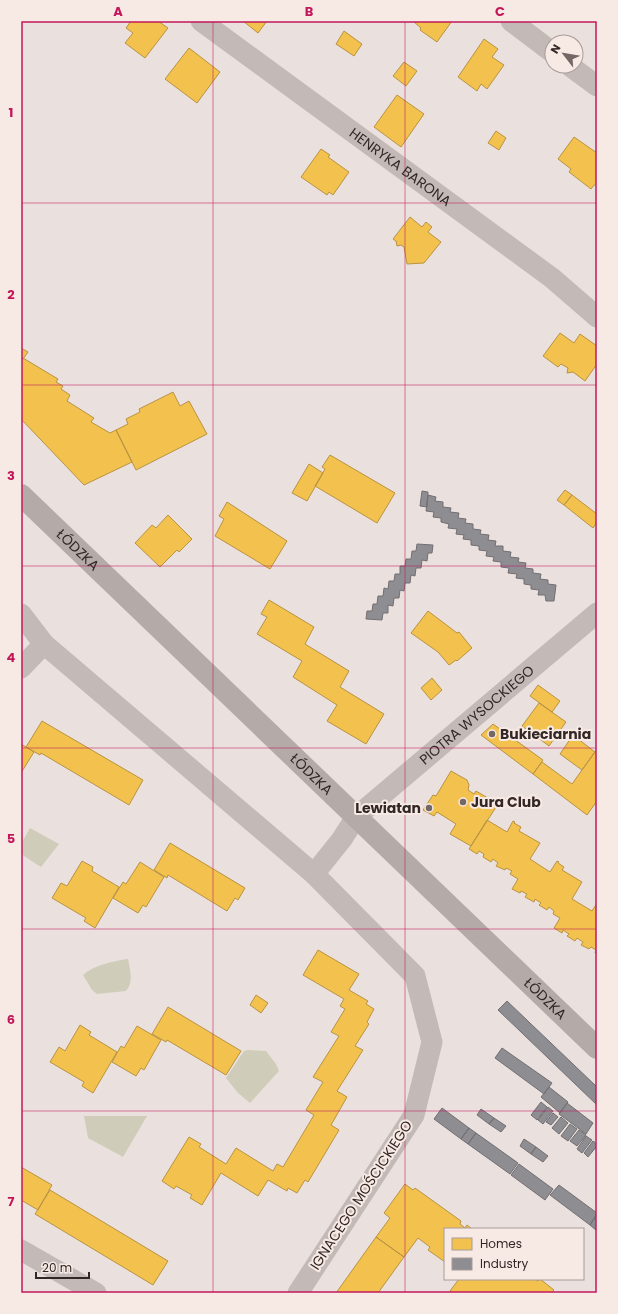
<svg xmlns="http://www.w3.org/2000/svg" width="618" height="1314" font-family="Poppins,sans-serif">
<rect width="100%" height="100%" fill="#eae1de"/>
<path fill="#cfcdb9" d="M30 828 59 844 41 867 21 854V844Z
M128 959C130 970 134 982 126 991L97 994 92 990 83 975C94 965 114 961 128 959Z
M248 1050 266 1051 276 1064 279 1071 250 1103 238 1093 226 1078 244 1051Z
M84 1116H147L123 1157 88 1138Z"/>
<path fill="#f2c14e" stroke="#b99342" d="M131 21H158L168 28 145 58 125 43 133 33 126 28Z
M243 21H267L258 33Z
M415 21H452L437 42 420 30 421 28 414 22Z
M344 31 362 44 354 56 336 44Z
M484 39 498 49 492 57 504 65 487 89 481 84 477 91 458 77Z
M189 48 220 72 197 103 165 79Z
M404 62 417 71 406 86 393 76Z
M397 95 424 114 401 147 374 127Z
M496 131 506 138 499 150 488 143Z
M574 137 597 153V182L591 189 569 172 571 169 558 159Z
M321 149 330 155 328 157 349 172 333 195 329 192 327 195 301 177Z
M410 217 422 227 426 222 432 227 428 232 441 242 424 263 407 264 404 247 401 245 397 246 396 241 393 239Z
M560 333 574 343 580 334 597 346V364L585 381 573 372 567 373 568 368 561 364 558 367 543 356Z
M21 348 28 352 21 362Z
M23 358 58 379 56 382 63 386 61 389 70 395 67 401 94 418 91 422 110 433 116 430 132 462 84 485 21 419V362Z
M173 392 180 406 189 401 207 434 136 470 116 430 128 424 126 419 140 412 139 409Z
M330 455 395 493 377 523 315 486 325 469 322 467Z
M309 464 323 473 307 501 292 493Z
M565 490 572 495 564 505 557 500Z
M572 495 597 514V522L593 528 564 505Z
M227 502 287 541 270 569 215 536 224 519 219 516Z
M168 515 192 539 179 552 177 550 160 567 135 543 152 525 156 528Z
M269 600 314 627 305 644 349 671 340 687 384 714 366 744 327 721 337 705 293 677 302 661 257 634 267 617 261 614Z
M428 611 457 633 459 632 472 648 457 661 456 660 449 665 438 652 411 633Z
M432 678 442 690 431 700 421 688Z
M538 685 560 701 552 712 530 696Z
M539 703 566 722 549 746 522 726Z
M42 721 143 780 129 805 41 753 40 755 26 747Z
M493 724 543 760 533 774 481 735Z
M573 735 595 752 582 770 560 754Z
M21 744 34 752 21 773Z
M597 749V801L587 815 533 774 542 762 572 784Z
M451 771 467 780 469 785 468 790 474 794 476 791 498 804 471 846 450 834 456 824 437 812 434 816 423 810 433 795 436 796Z
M487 820 507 832 513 821 515 822 514 823 521 827 519 831 540 843 530 859 550 872 557 861 559 862 558 863 564 867 562 870 582 882 572 899 592 911 597 903V954L595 953 596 950 591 947 589 949 581 945 583 942 577 938 575 941 567 936 569 934 563 930 562 933 554 928 560 918 553 914 554 911 549 907 547 910 539 905 541 903 535 899 534 902 525 897 527 894 521 891 520 893 512 889 518 879 510 874 512 871 506 868 505 870 496 866 498 863 493 859 491 862 483 857 484 854 479 851 477 854 469 849Z
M170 843 245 888 238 900 235 898 227 911 168 875 167 878 154 870Z
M82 861 93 867 92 871 119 887 95 928 84 921 86 918 52 898 61 883 67 886Z
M140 862 164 877 146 907 143 905 138 913 113 898 123 882 126 884Z
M318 950 359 974 349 990 368 1001 366 1004 374 1009 367 1022 369 1024 355 1046 363 1050 337 1091 347 1097 331 1125 339 1130 308 1182 305 1180 297 1193 288 1188 287 1191 268 1180 258 1196 221 1173 202 1205 190 1198 192 1195 176 1186 174 1189 162 1181 189 1137 201 1144 199 1147 226 1164 236 1148 273 1171 277 1164 283 1167 314 1115 306 1110 323 1082 313 1077 339 1036 331 1032 345 1009 340 1006 344 999 303 975Z
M256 995 268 1003 261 1013 250 1005Z
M168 1007 241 1051 226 1075 167 1040 166 1042 152 1034Z
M80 1025 91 1032 89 1035 117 1052 93 1093 82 1086 84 1082 50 1062 59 1047 65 1051Z
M137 1026 161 1040 144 1070 141 1068 136 1076 112 1062 121 1046 124 1048Z
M21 1167 52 1185 38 1210 21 1200Z
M405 1184 413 1190 415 1188 461 1221 460 1224 465 1228 467 1225 472 1229H445V1262L428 1250 430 1247 418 1238 404 1257 376 1237 390 1218 384 1213Z
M50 1190 168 1261 153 1285 35 1214Z
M376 1237 404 1257 378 1293H336Z
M459 1279H534L538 1281 540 1279 554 1290 551 1293H492L491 1292 490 1293H452L450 1291Z"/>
<path fill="#8d8d92" stroke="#726e72" d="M422 491 428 492 427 507 420 506Z
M428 495 436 497 435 501 443 502V507L451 508 450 512 459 513 458 518 466 519 465 523 473 524V529L481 530 480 534 489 535 488 540 496 541 495 546H503V551L511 552 510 557 519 558 518 562 526 563 525 568 533 569V573L541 574 540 579 548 580V584L556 585 554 601H546L545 595H538L539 590 531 589V585L524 584V579L516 578 517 574 508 573 509 568 501 567V562L493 561 494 557 486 556 487 551 479 550V546L471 545V540L463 539 464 535 456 534 457 529 448 528 449 524 441 522V518L433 517 434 512 426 511Z
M417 544 433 545 432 553H428L427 561 422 560 421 568H416L415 576 411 575 410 583H405L404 591 400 590 399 598H394L393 606 388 605V613H383L382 620 366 619 367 611H372L373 604H377L378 596H383L384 588 388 589 389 581H394L395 574H400V566H405L406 559H411L412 551H416Z
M507 1001 597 1087V1105L498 1010Z
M502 1048 552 1083 544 1094 495 1058Z
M549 1087 568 1102 560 1113 541 1097Z
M541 1102 547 1107 537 1120 531 1115Z
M567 1103 593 1123 586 1134 559 1114Z
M548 1107 553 1111 543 1124 538 1120Z
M442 1108 469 1128 461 1139 434 1119Z
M481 1109 494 1118 489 1124 477 1115Z
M553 1113 558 1117 551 1125 546 1122Z
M561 1117 568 1123 559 1134 552 1128Z
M494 1118 506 1126 501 1132 489 1124Z
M570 1124 577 1129 568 1141 561 1136Z
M469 1128 476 1133 468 1144 461 1139Z
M579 1130 586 1135 577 1146 570 1141Z
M476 1133 518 1163 510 1174 468 1144Z
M586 1136 592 1140 582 1153 577 1149Z
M524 1139 536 1147 531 1154 520 1146Z
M593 1141 597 1144V1146L588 1157 584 1153Z
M536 1147 548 1156 543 1162 531 1154Z
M519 1164 553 1189 545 1200 511 1175Z
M559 1185 597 1213 590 1225 550 1195Z
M597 1215V1231L590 1225Z"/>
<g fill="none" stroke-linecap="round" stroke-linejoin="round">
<g stroke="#c3bab7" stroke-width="21">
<path id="s1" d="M201 21 552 278 597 317"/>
<path d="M511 21 552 52"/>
<path d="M570 66 597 86"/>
<path d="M21 614 44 644 314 874 415 976 432 1042 414 1115 298 1293"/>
<path d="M21 668 44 644"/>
<path id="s2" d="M314 874 342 839 356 817 597 613"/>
<path d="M21 1250 96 1293"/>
</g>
<path stroke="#b4aaa8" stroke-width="22" id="s3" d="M21 495 597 1048"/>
</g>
<path fill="none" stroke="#c2185b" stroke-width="1" stroke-opacity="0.55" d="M213 21V1293M405 21V1293M21 203H597M21 385H597M21 566H597M21 748H597M21 929H597M21 1111H597"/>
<g fill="#736866" stroke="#f7eae5" stroke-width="1.5">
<circle cx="492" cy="734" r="4"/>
<circle cx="463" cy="802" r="4"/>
<circle cx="429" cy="808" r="4"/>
</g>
<g text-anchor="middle" stroke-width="4" stroke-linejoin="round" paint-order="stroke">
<g font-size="14" fill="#332726" stroke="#f7eae5">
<text dy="5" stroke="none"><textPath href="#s1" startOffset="247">HENRYKA BARONA</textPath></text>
<text dy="5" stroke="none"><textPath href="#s3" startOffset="79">ŁÓDZKA</textPath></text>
<text dy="5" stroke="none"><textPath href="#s2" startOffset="229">PIOTRA WYSOCKIEGO</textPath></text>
<text dy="5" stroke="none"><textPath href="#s3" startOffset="403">ŁÓDZKA</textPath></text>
<text dy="5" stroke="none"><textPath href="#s3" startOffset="727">ŁÓDZKA</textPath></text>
<text transform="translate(361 1195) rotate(-57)" y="5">IGNACEGO MOŚCICKIEGO</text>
</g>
<g font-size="14" font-weight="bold" fill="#332726" stroke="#f7eae5" text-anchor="start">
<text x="500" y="739">Bukieciarnia</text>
<text x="471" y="807">Jura Club</text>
<text x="421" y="813" text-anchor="end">Lewiatan</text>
</g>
</g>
<rect width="618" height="1314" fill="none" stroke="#f7eae5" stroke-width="44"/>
<rect x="444" y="1228" width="140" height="52" fill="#f7eae5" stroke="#a99c99"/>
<rect x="452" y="1238" width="20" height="12" fill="#f2c14e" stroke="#a99c99"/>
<text x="480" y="1248" font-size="12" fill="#332726">Homes</text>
<rect x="452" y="1258" width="20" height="12" fill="#8d8d92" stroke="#a99c99"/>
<text x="480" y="1268" font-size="12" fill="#332726">Industry</text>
<g transform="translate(564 54) rotate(301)"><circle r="19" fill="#f7eae5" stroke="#a99c99"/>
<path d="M0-3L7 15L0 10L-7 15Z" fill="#736866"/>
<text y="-6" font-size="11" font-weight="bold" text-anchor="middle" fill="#332726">N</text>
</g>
<path d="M36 1272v6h53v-6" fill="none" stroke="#332726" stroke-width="2"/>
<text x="42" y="1272" font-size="12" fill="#332726" stroke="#f7eae5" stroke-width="3" paint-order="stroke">20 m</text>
<rect x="22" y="22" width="574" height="1270" fill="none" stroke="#c2185b" stroke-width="1.5"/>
<g font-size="13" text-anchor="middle" font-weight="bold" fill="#c2185b">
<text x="118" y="16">A</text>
<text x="309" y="16">B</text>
<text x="500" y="16">C</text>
<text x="11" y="117">1</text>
<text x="11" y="299">2</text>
<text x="11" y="480">3</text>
<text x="11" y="662">4</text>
<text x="11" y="843">5</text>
<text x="11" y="1024">6</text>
<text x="11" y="1206">7</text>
</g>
</svg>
